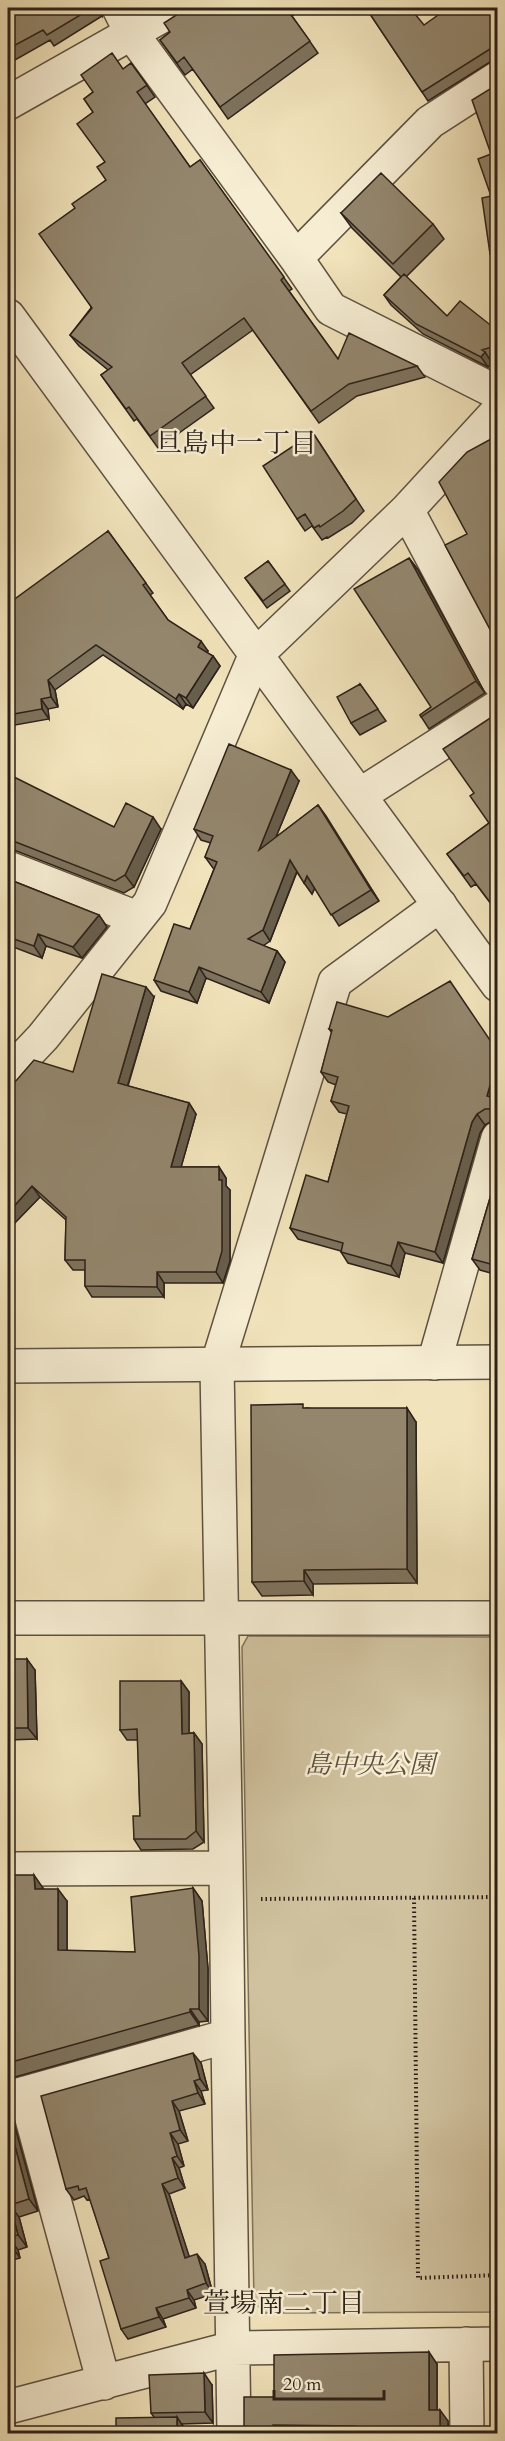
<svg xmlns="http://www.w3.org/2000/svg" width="505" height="2441" font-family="Cardo,'Noto Serif JP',serif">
<rect width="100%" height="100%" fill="#f1e3bb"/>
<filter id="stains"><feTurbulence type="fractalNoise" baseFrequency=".00333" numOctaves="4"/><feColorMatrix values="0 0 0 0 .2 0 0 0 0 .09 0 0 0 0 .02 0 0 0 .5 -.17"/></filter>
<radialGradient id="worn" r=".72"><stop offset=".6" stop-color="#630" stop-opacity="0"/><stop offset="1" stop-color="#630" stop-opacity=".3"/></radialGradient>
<path fill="#d0c29f" stroke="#7e725c" stroke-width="1.5" d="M248 1636 497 1637V2312L264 2313 254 2301 242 1647Z"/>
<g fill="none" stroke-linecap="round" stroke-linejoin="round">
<defs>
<path id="minor" d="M119 8 132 34 296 258 331 309 498 393
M8 103 176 8
M296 258 430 122 498 78
M407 510 498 681
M360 795 498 707
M8 868 137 918
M8 1074 43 1037 150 903 255 656 407 510 498 411
M434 1363 498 1138
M8 1618H498
M8 1869 226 1868 217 1366 335 982 440 905
M228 2036 234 2434
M25 2093 104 2383
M8 2098 228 2036 226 1868
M466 2344 467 2434
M8 2407 233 2348 498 2344"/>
<path id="tertiary" d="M8 316 498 985
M8 1366 498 1362"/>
</defs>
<use href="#minor" stroke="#5e5241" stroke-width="36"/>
<use href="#tertiary" stroke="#5e5241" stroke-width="36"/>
<path stroke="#2d2118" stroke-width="4" stroke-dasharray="1.5 3" stroke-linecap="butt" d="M414 1898 418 2278 498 2275
M261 1899 498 1897"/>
<use href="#minor" stroke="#f6edd3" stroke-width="33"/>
<use href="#tertiary" stroke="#f6edd3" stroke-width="33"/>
</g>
<path fill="#7e735e" stroke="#2d2118" stroke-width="1.5" d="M8 8H101L102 16 54 46 50 40 8 64Z
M187 8H299L301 10 292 16 318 53 228 119 193 69 185 75 160 40 170 32Z
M366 8 424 25 498 8V57L428 101Z
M131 63 155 97 145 104 190 167 200 160 292 289 289 291 338 359 417 366 425 377 357 396 319 423 253 330 190 375 214 408 158 448 137 419 134 421 101 375 108 370 79 346 70 335 91 308 75 208 106 180 105 162 93 112 84 99Z
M498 84V265L490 254 491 154Z
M341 213 433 224 444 239 406 277 447 316 498 331V358L490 360 492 363 488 367 423 334 391 305 384 295 401 277 352 228Z
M313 433 364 511 352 523 328 538 327 537 322 540 312 526 305 531 297 519Z
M491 439 498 447V641L492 633 467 534Z
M108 531 153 593 150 595 168 620 208 651 207 653 213 656 220 666 193 708 186 704 183 709 103 655 55 690 58 707 48 709 49 719 15 725 8 715Z
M409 558 418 570 485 693 429 729 420 715 431 707Z
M268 561 290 591 267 608 245 578Z
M360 684 386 721 360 735 351 723Z
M498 713V913L476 884 471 887 447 854 489 823 474 793Z
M299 781 276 837 318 805 379 901 339 926 315 888 312 894 297 872 270 941 263 946 277 951 285 962 269 1003 206 978 197 1003 161 991 154 980 190 929 214 869 213 868 205 857 211 843 201 840 194 829Z
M8 789 114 827 161 829 134 887 124 893 14 850H8Z
M8 879 99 915 107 927 82 958 46 946 42 958 8 945Z
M154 997 128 1086 189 1103 196 1114 181 1167H219L226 1178V1186L230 1190V1261L223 1283H164V1297H92L85 1286V1270H73L65 1260 66 1220 40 1197 8 1230V1090L73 1072Z
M329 1029 498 1051V1120H493L485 1125 480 1133 443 1263 405 1253 399 1277 348 1263 341 1252V1251L298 1239 290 1228 328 1182 347 1114 339 1112 331 1101 336 1085 328 1082 321 1072 332 1033Z
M498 1171V1275L480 1270 472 1259Z
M306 1408 416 1422 417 1583 313 1584V1595L262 1596 252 1582Z
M8 1500 13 1507 14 1593H8Z
M8 1659 35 1670 37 1739 8 1740Z
M181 1681 189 1692V1733H194L202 1744 204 1842 193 1849 141 1850 134 1839 140 1816 138 1740H127L120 1730Z
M8 1875 43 1888V1889L67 1901V1951L135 1952 193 1888 202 1901 208 1969V2021L199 2022V2025L8 2079Z
M201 2063 208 2090 201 2091 205 2104 179 2111 188 2141 178 2144 184 2166 179 2168 185 2188 169 2194 189 2257 205 2264 213 2294 194 2300 196 2308 163 2319 166 2327 128 2339 121 2329 109 2258 90 2199 87 2200 84 2196 74 2200 66 2189Z
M8 2110 12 2116 38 2211 19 2217 27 2247 18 2250 20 2258 9 2261 12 2273 8 2274Z
M437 2364V2410L448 2421V2433H244L274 2397Z
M212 2385 213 2423 182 2424 184 2428V2433H116L154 2417 151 2413Z"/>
<path fill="#675e4c" stroke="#2d2118" stroke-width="1.5" d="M96 8H101L102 16Z
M485 352 492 363 488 367 481 357Z
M409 558 418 570 485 693 476 681Z
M201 641 208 651 205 657 198 647Z
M213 656 220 666 193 708 186 698Z
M48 680 55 690 58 707 51 697Z
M179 694 186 704 183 709 176 699Z
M41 699 48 709 49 719 42 709Z
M291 770 299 781 266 861 259 850Z
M318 805 326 816 379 901 371 890Z
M153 817 161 829 134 887 125 875Z
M290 860 297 871 270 941 263 930Z
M307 876 315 887 312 894 304 883Z
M99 915 107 927 82 958 73 947Z
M38 934 46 946 42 958 34 946Z
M277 951 285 962 269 1003 261 992Z
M199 967 206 978 197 1003 189 992Z
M146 987 154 997 125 1094 118 1083Z
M498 1058V1097L495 1107 487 1096Z
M189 1103 196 1114 178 1178 171 1167Z
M477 1114 485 1125 480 1133 443 1263 435 1252 472 1122Z
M219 1167 226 1178V1186L230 1190V1261L223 1283 216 1272Z
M32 1186 40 1197 8 1230V1213Z
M398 1242 405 1253 399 1277 391 1266Z
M157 1272 164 1283V1297L157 1287Z
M407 1408 416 1422 417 1583 407 1569Z
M8 1500 13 1507 14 1593 8 1583Z
M304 1570 313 1584V1595L304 1581Z
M27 1659 35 1670 37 1739 28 1728Z
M181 1681 189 1692V1744L182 1734Z
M194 1733 202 1744 204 1842 196 1831Z
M34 1875 43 1888V1902L35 1889Z
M193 1888 202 1901 208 1969V2021L199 2009Z
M58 1889 67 1901V1963L58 1950Z
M190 2009 199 2022V2025L190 2012Z
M193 2053 201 2063 208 2090 200 2079Z
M194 2081 201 2091 205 2104 198 2093Z
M172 2101 179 2111 188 2141 180 2130Z
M8 2110 12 2116 38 2211 29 2199 8 2120Z
M170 2133 178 2144 184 2166 177 2156Z
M172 2158 179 2168 185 2188 178 2178Z
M162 2184 169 2194 193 2268 185 2258Z
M10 2205 19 2217 27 2247 18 2235Z
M9 2237 18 2250 20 2258 11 2245Z
M197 2254 205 2264 213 2294 206 2283Z
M8 2259 9 2261 12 2273 8 2266Z
M187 2290 194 2300 196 2308 189 2298Z
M156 2308 163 2319 166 2327 159 2317Z
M429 2352 437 2364V2421L429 2410Z
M204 2373 212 2385 213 2423 205 2412Z
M440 2410 448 2421V2433H440Z
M177 2417 184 2428V2433H177Z
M273 2425 279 2433H273Z"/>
<path fill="#93866d" stroke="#2d2118" stroke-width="1.5" d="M8 8H92L47 35 43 30 8 49Z
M187 8H286L310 41 220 107 184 57 177 63 160 40 170 32 164 23Z
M366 8H410L424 25 448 8H498V44L422 92Z
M112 53 123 69 131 63 147 85 137 92 190 167 200 160 284 277 281 280 338 359 349 333 417 366 349 384 311 411 244 318 182 363 206 396 150 436 129 407 126 409 101 375 112 367 70 335 92 308 39 234 75 208 72 204 106 180 97 167 105 162 77 124 93 112 84 99 93 92 81 75Z
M498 84V252L490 254 482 198 491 196 478 159 491 154 472 100Z
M381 173 433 224 393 264 341 213Z
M404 274 447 316 460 301 498 331V345L482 350 485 352 481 357 416 324 384 295Z
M313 433 356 499 343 511 320 527 319 525 314 528 305 514 297 519 263 466Z
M491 439 498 450V630L492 633 445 545 467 534 439 482 467 452Z
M108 531 146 583 143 585 168 620 201 641 198 647 213 656 186 698 179 694 176 699 96 645 48 680 51 697 41 699 42 709 8 715V604Z
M409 558 476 681 421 717 420 715 431 707 354 589Z
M268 561 285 584 263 601 245 578Z
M360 684 378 709 351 723 337 697Z
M498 713V913L468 873 464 876 447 854 489 823 470 796 474 793 443 749Z
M229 744 291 770 259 850 318 805 371 890 331 915 307 876 304 883 290 860 263 930 248 939 277 951 261 992 199 967 189 992 154 980 174 924 190 929 217 862 205 857 213 836 194 829Z
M14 777 114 827 126 803 153 817 125 875 115 881 8 839V789Z
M8 879 99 915 73 947 38 934 34 946 8 937Z
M102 974 146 987 118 1083 189 1103 171 1167H219V1180H222V1251L216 1272H157V1287L85 1286V1260H65L66 1217 32 1186 8 1213V1090L34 1060 73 1072Z
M450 981 498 1052V1058L487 1096 498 1099V1110L495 1109H485L477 1114 472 1122 435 1252 398 1242 391 1266 341 1252 343 1243 290 1228 306 1175 328 1182 349 1106 331 1101 338 1077 321 1072 332 1030 329 1029 337 1002 388 1017Z
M498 1171V1266L472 1259Z
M303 1404V1408H407V1569L304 1570V1581L252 1582 251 1405Z
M8 1659H27L28 1728H8Z
M120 1681H181L182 1734 194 1733 196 1831 186 1839H134L133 1816H140L137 1729 120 1730Z
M8 1875H34L35 1889H58V1950L135 1952 131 1897 193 1888 199 1956V2009H190V2012L8 2063Z
M193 2053 200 2079 194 2081 198 2093 172 2101 180 2130 170 2133 177 2156 172 2158 178 2178 162 2184 185 2258 197 2254 206 2283 187 2290 189 2298 156 2308 159 2317 121 2329 100 2261 109 2258 86 2188 79 2190 78 2186 66 2189 41 2096Z
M8 2120 29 2199 10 2205 18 2235 9 2237 11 2245 8 2246Z
M493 2349H498V2403H493Z
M429 2352V2410H440V2433H355V2426L273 2425V2433H244V2397H274V2355Z
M204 2373 205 2412 151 2413 149 2375Z
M177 2417V2433H116V2418Z"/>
<g text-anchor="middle" stroke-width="5" stroke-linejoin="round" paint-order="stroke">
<g font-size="26" font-style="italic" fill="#5e5140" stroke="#f6edd3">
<text x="370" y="1773">島中央公園</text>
</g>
<g font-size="27" fill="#2d2118" stroke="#f6edd3">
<text x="236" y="452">旦島中一丁目</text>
<text x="284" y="2312">萱場南二丁目</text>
</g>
</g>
<rect width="505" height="2441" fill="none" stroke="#f1e3bb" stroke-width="30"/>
<rect x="9" y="9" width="487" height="2423" fill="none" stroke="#2d2118" stroke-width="3"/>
<rect x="15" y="15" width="475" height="2411" fill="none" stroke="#2d2118" stroke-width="1.5"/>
<path d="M274 2390v9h110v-9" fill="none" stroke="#2d2118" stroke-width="3"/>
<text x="283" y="2390" font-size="18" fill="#2d2118" stroke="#f6edd3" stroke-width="4.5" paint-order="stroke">20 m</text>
<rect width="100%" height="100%" filter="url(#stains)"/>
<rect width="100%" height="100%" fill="url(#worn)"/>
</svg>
